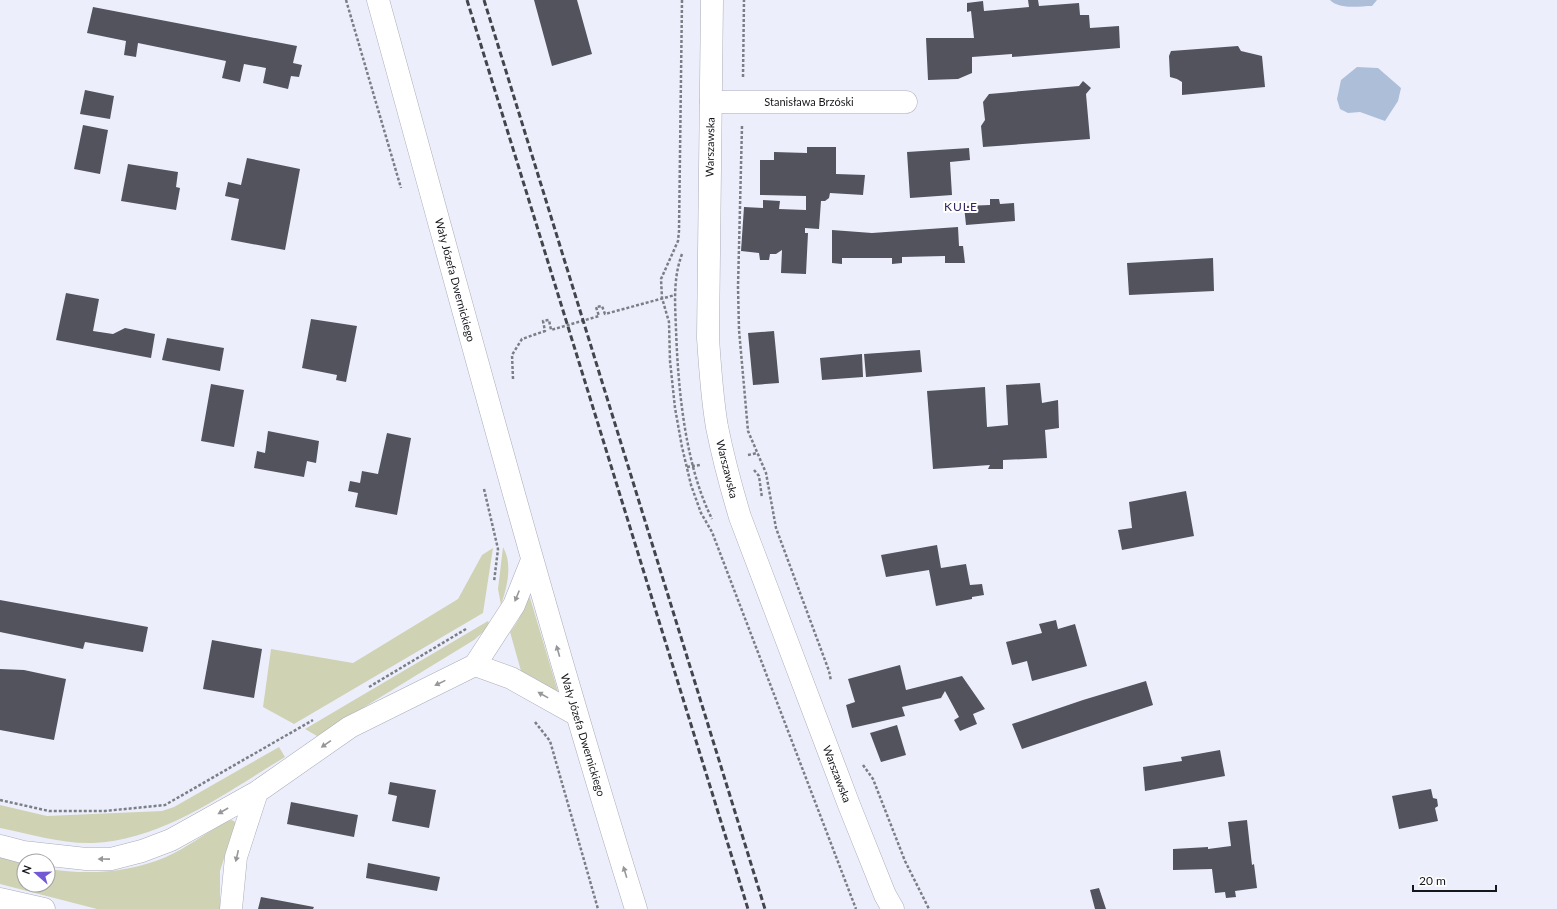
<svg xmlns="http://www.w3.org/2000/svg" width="1557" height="909" font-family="Lato,sans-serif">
<rect width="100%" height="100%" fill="#eceffb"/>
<path fill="#d0d2b4" d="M503 547C513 564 507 588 501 605L498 589Z
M493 548 483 613 294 724 263 707 271 649 353 663 458 599 482 555Z
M528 591 559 695 538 680 521 671 510 632C520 620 525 607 528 591Z
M488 621 490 626 474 640 317 736 305 729Z
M279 747 285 757C227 792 163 840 93 843 62 844 30 834 0 828V805L47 816 162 811 174 807Z
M232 820 235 822V825L220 871V909H97L0 884V858L24 863V885H48V869C88 875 128 873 166 857 186 848 208 832 227 821Z"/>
<path fill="#adbed9" d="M1330 0H1377L1372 6C1359 6 1340 10 1330 0Z
M1357 67 1378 68 1401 88 1398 101 1385 121 1360 112 1348 113 1340 109 1337 99 1341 80Z"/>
<path fill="#53535d" d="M534 0H577L592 54 552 66Z
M1028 0H1038L1039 6 1079 3 1080 15H1089L1090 28 1119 26 1120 48 1012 57V54L972 57V73L958 79 928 80 926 38H974L971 11 967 12V3L983 1 984 11 1029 7Z
M93 7 297 46 293 63 302 65 299 77 291 76 288 89 263 83 266 68 244 64 240 82 222 78 226 61 138 43 136 57 124 55 126 41 87 33Z
M1238 46 1241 51 1262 56 1265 87 1182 95V82L1177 79 1170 77 1169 56 1171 51Z
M1083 81 1091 88 1086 94 1090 139 983 147 981 126 985 120 983 102 989 94 1079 86Z
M85 90 114 96 110 119 80 114Z
M83 125 108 130 100 174 74 169Z
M807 147H836V174L865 175 863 195 830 193 829 198 825 201H821L819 229 805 228V233H808L806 274 781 273 782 250 776 254H770L769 260H760L759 253 741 251 744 207 763 208V200L780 201 779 209 806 210V196L760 195V160H774V152L807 153Z
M969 148 970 160 950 162 952 195 910 198 907 152Z
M247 158 300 169 285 250 231 240 239 199 225 196 228 182 241 185Z
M128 164 178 172 176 187 180 188 176 210 121 201Z
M990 199H999L1000 204 1014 203 1015 221 966 225 964 206 990 205Z
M958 227 959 246H963L965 263H945V256L902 257V263L892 264V258H842V264L832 263V230L872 233Z
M1213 258 1214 291 1129 295 1127 263Z
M66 293 99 299 93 331 113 334 125 328 155 334 151 358 56 340Z
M311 319 357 326 346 382 336 380 337 375 302 368Z
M774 331 779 383 753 385 748 333Z
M167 338 224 348 220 371 162 360Z
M920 350 922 372 866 377 864 354Z
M862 354 863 377 822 380 820 358Z
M1040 383 1042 403 1058 400 1059 428 1045 430 1047 458 1003 460V469H988L990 465 933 469 927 391 985 387 987 427 1008 425 1006 385Z
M211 384 244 390 234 447 201 441Z
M268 431 319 441 316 463 307 461 304 477 254 468 257 451 265 453Z
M387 433 411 438 397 515 355 507 358 493 348 491 350 481 360 483 362 471 378 474Z
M1186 491 1194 536 1122 550 1118 530 1132 528 1129 502Z
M937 545 941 568 966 564 970 585 982 584 984 595 972 597V599L936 606 929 570 886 577 881 555Z
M0 600 148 627 143 652 85 642 83 649 0 632Z
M1056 620 1058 629 1075 624 1087 666 1032 681 1027 661 1012 665 1006 642 1042 633 1039 624Z
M212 640 262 649 254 698 203 689Z
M900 665 906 690 962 676 985 709 973 714 977 724 960 731 954 720 959 717 945 691 941 698 902 707 905 716 852 728 846 705 855 702 848 679Z
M0 669 24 670 66 679 54 740 0 730Z
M1146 681 1153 705 1022 749 1012 724 1083 700Z
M897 725 906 755 881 762 870 733Z
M1220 750 1225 776 1145 791 1143 767 1182 761 1181 757Z
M390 782 436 790 429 828 392 821 397 796 388 794Z
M1431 789 1433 798 1437 799 1438 806 1435 808 1438 821 1399 829 1392 796Z
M291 802 358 815 354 837 287 824Z
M1247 820 1252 865 1254 864 1257 888 1235 891 1236 897 1226 898 1225 892 1215 893 1212 869 1173 870V849L1208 847V849L1231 846 1228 822Z
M368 863 440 877 437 891 366 878Z
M1099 888 1106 909H1095L1090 890Z
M261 897 314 907 313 909H258Z"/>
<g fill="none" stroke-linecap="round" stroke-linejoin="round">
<defs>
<path id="minor" d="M711 102H906"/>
<path id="tertiary" d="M378 0C462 304 542 608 636 909
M712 0 708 338C710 368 712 398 717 427 723 457 731 487 740 517L849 805 885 895 893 909
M475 665 514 605 532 560
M0 846 23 852 86 859H111L142 851 171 840 257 792 350 727 475 665 511 678 577 715
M0 899 44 909
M231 909 236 857 257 792"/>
</defs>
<use href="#minor" stroke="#aaadb8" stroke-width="23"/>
<use href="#tertiary" stroke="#aaadb8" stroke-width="23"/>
<path stroke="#7c7e85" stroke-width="2.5" stroke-dasharray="3 2" stroke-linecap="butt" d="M346 0 401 188
M682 0 679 231 678 241 661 279 662 298 669 322 670 361 675 408 682 447 691 485 701 513 712 532 856 909
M743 77 744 0
M742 126 738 287 739 330 748 431 766 473 776 528 829 671 831 681
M682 254C673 278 675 303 676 329 678 389 685 465 712 519
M513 379 512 355 522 339 545 331 543 321 549 320 551 330 599 316 596 307 602 306 605 314 675 295
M748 455 757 453
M687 467 700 465
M754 470 759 476 762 498
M484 489 498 549 494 582
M369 687 466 629
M535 722 550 741 598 909
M863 765 873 779 905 861 929 909
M0 800 49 811H105L165 805 313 720"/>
<use href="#minor" stroke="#fff" stroke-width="22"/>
<use href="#tertiary" stroke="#fff" stroke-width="22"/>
<path stroke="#43454b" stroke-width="3" stroke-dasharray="6 3" stroke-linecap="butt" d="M467 0 748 909
M484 0 765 909"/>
</g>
<defs><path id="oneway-solid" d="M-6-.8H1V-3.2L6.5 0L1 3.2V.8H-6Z"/></defs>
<g fill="#969798">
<use href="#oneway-solid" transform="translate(517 596) rotate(112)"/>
<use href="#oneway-solid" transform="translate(558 651) rotate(-106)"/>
<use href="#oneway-solid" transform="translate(440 683) rotate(154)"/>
<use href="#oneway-solid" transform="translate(543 695) rotate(-151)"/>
<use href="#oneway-solid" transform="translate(326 744) rotate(145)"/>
<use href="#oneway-solid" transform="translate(223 811) rotate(150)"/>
<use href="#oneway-solid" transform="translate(237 856) rotate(103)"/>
<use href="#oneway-solid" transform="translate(104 859) rotate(-179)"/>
<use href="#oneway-solid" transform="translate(625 872) rotate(-107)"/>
</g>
<g text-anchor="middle" stroke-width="4" stroke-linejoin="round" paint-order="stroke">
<g font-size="11" fill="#16171b" stroke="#fff">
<text x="809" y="106">Stanisława Brzóski</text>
<text transform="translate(710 147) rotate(-89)" y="4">Warszawska</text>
<text transform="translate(455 280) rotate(75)" y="4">Wały Józefa Dwernickiego</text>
<text transform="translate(727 469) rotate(76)" y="4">Warszawska</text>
<text transform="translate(583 735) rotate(73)" y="4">Wały Józefa Dwernickiego</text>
<text transform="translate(837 774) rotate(69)" y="4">Warszawska</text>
</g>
<g font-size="12" letter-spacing="1" fill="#332762" stroke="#fff">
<text x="961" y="211">KULE</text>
</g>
</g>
<g transform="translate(36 873) rotate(290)"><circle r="19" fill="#ffffff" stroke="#a2a2a4"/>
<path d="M0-3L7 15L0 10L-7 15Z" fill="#735ad4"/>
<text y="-6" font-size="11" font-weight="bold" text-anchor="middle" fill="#16171b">N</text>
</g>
<path d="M1413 885v6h83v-6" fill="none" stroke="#16171b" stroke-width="2"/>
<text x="1419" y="885" font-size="12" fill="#16171b" stroke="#ffffff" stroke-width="3" paint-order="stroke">20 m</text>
</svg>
